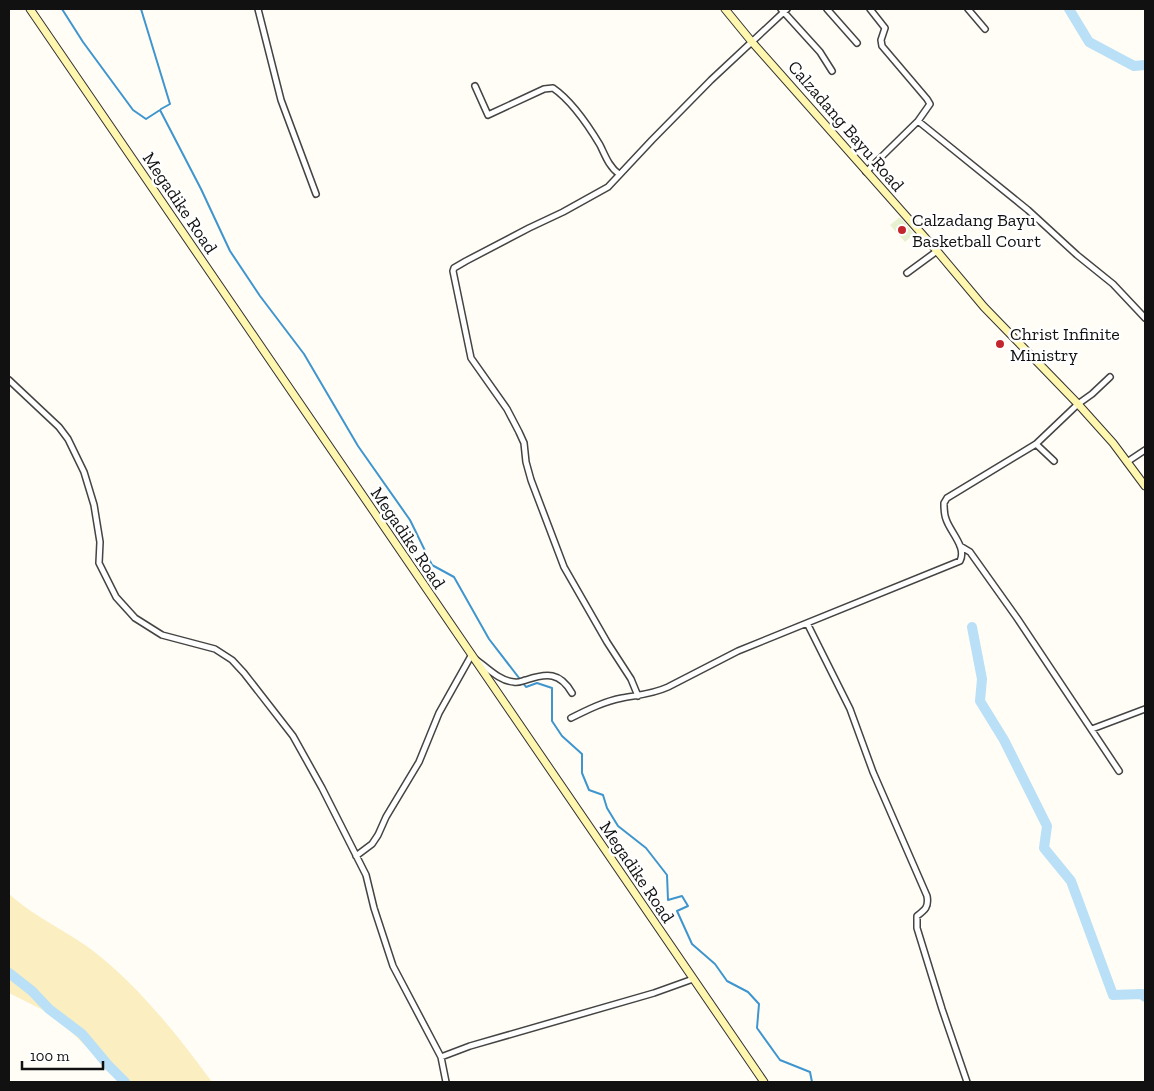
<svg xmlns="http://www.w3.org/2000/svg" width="1154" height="1091" font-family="'Zilla Slab',serif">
<rect width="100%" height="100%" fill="#fffdf5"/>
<path fill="#fbeec1" d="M9 894C35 918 70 932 97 954 142 990 178 1036 212 1082H119L95 1055 60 1021 47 1012 9 993Z"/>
<path fill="#e6f2cf" d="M900 217 914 234 905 242 890 225Z"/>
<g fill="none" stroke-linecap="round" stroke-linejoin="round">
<path stroke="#3f96cf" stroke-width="2" d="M62 9 83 42 133 110 146 119 160 110 201 189 230 251 260 296 304 354 358 446 410 520 432 565 454 577 489 639 526 687 537 683 552 688V721L562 736 582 754V773L589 790 603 795 607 808 618 826 646 848 667 875 668 900 682 896 688 906 677 911 692 944 715 964 727 981 748 992 759 1004 757 1028 780 1060 810 1072 812 1082
M141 9 170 104 161 109"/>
<path stroke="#b9e0f7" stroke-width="10" d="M1069 9 1089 42 1134 66 1145 65
M972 627 982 679 980 701 1004 740 1047 826 1044 848 1071 881 1113 995 1142 994 1145 997
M9 973 32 991 49 1009 82 1034 108 1065 125 1082"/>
<defs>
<path id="street" d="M258 9 281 100 316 194
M781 9 820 52 832 71
M827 9 857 43
M968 9 985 29
M475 86 488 115 544 89 553 88C572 101 588 125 600 145 605 155 609 167 619 174
M918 121 1028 210 1077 255 1113 284 1145 318
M866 172 918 121 930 104 927 99 882 46 881 40 885 28 870 9
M907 273 937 251
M9 380 59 427 68 439 84 472 94 505 100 542 99 563 116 597 135 618 162 635 215 649 232 660 244 673 293 736 322 788 366 875 374 908 393 966 441 1057 446 1082
M1036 444 1054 461
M1127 462 1145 450
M960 546 970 552 1017 618 1119 771
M807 623 850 709 873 772 927 896C929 907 925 910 917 916V928L942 1009 967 1082
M638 696 631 679 607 642 564 567 531 480 526 462 524 443 519 432 507 409 471 358 453 271 454 268 466 261 529 228 563 212 608 187 652 140 711 80 787 9
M571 718C587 710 605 701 622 698 638 695 653 694 668 687L738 651 960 561C967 547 950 532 946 519 944 514 944 508 944 503L947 498 1036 444 1078 404 1092 394 1110 377
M1092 729 1145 709
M356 856 372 844 378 835 386 817 419 762 439 713 471 656C485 665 498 681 514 682 518 683 522 681 526 680 547 673 560 672 572 693
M441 1057 470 1046 654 993 693 979"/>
<path id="secondary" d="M30 9 764 1082
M725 9 752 42 937 251 984 307 1078 404 1113 443 1145 486"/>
</defs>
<use href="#street" stroke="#444" stroke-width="8"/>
<use href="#secondary" stroke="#333" stroke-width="9"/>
<use href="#street" stroke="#fff" stroke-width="5"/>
<use href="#secondary" stroke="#fff6b0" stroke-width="7"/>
</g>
<g fill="#c4262e" stroke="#fff" stroke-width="2">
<circle cx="902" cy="230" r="5"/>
<circle cx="1000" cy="344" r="5"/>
</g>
<g text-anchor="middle" stroke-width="5" stroke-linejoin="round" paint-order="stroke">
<g font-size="18" fill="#111" stroke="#fff">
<text transform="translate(846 126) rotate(49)" y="6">Calzadang Bayu Road</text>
<text transform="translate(180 203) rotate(56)" y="6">Megadike Road</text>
<text transform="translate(408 538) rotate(56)" y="6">Megadike Road</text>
<text transform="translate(637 872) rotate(56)" y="6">Megadike Road</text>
</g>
<g font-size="18" fill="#111" stroke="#fff" text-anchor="start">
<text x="912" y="226">Calzadang Bayu<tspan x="912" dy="21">Basketball Court</tspan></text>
<text x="1010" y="340">Christ Infinite<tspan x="1010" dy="21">Ministry</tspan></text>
</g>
</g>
<rect width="1154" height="1091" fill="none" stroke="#111111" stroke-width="20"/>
<path d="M22 1061v8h81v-8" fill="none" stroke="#111111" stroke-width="2.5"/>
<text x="30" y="1061" font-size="15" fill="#111111" stroke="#ffffff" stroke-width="4" paint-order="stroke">100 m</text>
</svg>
